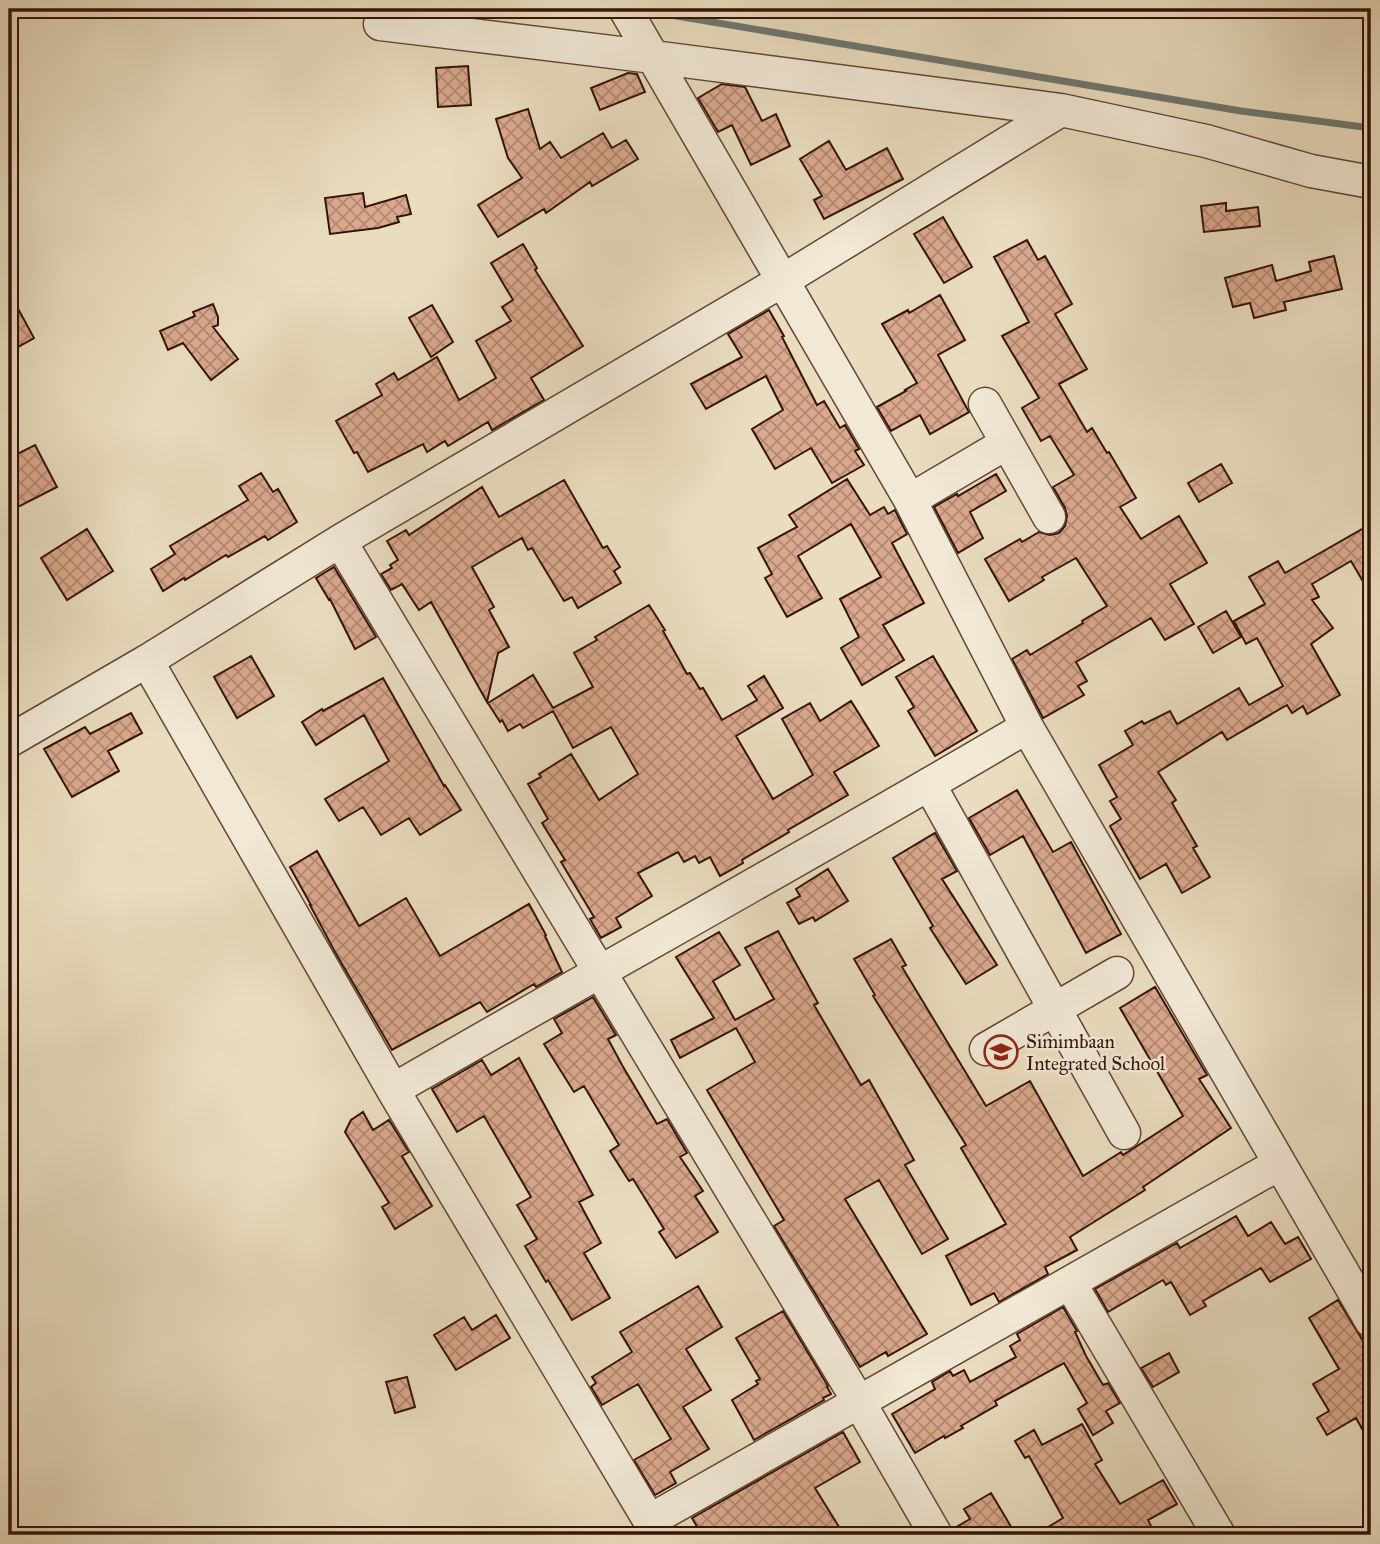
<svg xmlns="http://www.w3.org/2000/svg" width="1380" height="1544" font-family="'IM FELL Great Primer',serif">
<defs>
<pattern id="building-cross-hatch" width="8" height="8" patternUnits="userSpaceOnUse" patternTransform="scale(1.75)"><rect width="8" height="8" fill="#daa88d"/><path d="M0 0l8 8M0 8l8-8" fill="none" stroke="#b18871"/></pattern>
</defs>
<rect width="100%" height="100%" fill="#e9dcbf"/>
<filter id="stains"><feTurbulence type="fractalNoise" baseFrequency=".00286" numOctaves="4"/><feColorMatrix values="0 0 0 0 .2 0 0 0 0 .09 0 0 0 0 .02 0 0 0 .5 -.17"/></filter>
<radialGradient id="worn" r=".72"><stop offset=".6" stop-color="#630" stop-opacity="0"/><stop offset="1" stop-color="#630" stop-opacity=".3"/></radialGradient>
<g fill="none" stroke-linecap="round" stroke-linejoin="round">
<path stroke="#6f786f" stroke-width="7" d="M659 13 1241 111 1371 128"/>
</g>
<path fill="url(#building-cross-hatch)" stroke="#331407" stroke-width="2" d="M468 66 471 105 438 107 436 68Z
M628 73 637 74 645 92 600 110 591 88Z
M722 84 745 87 762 121 776 114 790 146 751 165 732 125 718 132 698 98Z
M528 109 540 149 550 142 561 158 603 133 612 148 626 140 638 159 592 186 590 182 546 213 544 209 498 237 478 205 522 178 508 158 496 119Z
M829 141 846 170 887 148 903 179 824 219 814 200 822 196 800 159Z
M363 193 365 207 406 195 411 214 397 217 399 222 378 228 330 234 325 198Z
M1226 203V211L1258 207 1260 226 1204 232 1201 206Z
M943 217 972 267 944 283 914 234Z
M1027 240 1038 260 1045 256 1072 304 1055 314 1087 369 1059 384 1087 432 1092 428 1107 453 1109 452 1136 498 1120 507 1141 539 1179 516 1207 563 1170 584 1194 624 1165 640 1151 618 1076 662 1087 681 1078 686 1084 695 1043 718 1012 659 1027 650 1030 655 1083 623 1082 621 1107 606 1076 558 1042 577 1044 580 1009 601 985 559 1020 539 1022 542 1039 532 1050 535 1059 533 1065 526 1067 516 1065 508 1053 487 1074 475 1050 436 1041 441 1022 408 1039 398 1002 336 1029 322 994 257Z
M523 244 537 268 535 270 583 346 531 378 544 400 492 430 488 422 448 446 445 441 427 452 423 444 368 472 357 452 354 453 336 421 382 395 376 384 394 373 398 380 437 357 459 400 496 378 476 341 511 321 502 307 513 300 491 263Z
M1334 256 1342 289 1284 302 1286 310 1254 318 1250 303 1233 307 1225 278 1272 265 1276 281 1311 271 1309 262Z
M9 292 34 338 9 352Z
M940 295 965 340 938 355 969 412 930 434 920 415 891 431 877 407 906 391 905 390 917 383 882 324 908 310 909 313Z
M213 304 218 317V325L213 327 238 359 211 380 183 343 168 350 160 331 195 316 193 312Z
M432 305 453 342 431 357 409 318Z
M769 310 784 336 782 337 817 405 824 401 840 428 845 425 859 449 855 451 864 465 832 483 811 448 775 469 752 429 783 410 766 376 706 409 691 384 742 357 728 334Z
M35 445 57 487 18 507 9 488V458Z
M1221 464 1232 483 1199 502 1188 483Z
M261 473 273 492 278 489 297 522 268 540 265 536 228 557 226 555 185 580 184 578 163 591 151 569 175 554 170 546 248 500 239 486Z
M996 474 1006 491 970 512 983 538 958 553 934 507 957 494 958 496Z
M847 479 870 515 884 507 888 514 895 510 907 534 892 543 924 603 883 625 904 660 862 685 841 648 859 637 840 599 881 577 851 524 798 556 822 598 787 617 765 578 772 574 758 548 797 527 789 515Z
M564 480 603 548 607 546 620 567 614 571 621 583 578 608 572 597 564 601 532 548 528 550 522 538 472 567 494 607 489 610 509 647 498 653 487 702 431 602 419 610 402 584 391 590 381 574 392 568 390 565 398 560 387 541 406 530 409 535 482 487 499 517Z
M1371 524V595L1351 561 1312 584 1319 597 1312 600 1333 628 1311 644 1340 695 1307 714 1303 706 1292 713 1287 705 1227 740 1222 732 1158 772 1176 800 1172 803 1197 846 1193 848 1210 877 1182 893 1166 864 1140 879 1110 826 1121 819 1110 801 1117 797 1099 765 1133 745 1125 731 1142 721 1144 724 1170 711 1177 724 1239 688 1249 705 1283 686 1257 638 1246 644 1234 621 1265 604 1249 577 1278 561 1285 573Z
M87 529 113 571 67 600 41 558Z
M334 567 376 637 355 649 330 599 329 600 316 578Z
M649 605 665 630 663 631 687 674 690 673 700 689 703 688 722 720 757 700 748 686 764 676 783 708 736 736 773 799 813 775 782 719 810 703 820 721 851 701 879 746 834 772 848 795 788 830 789 832 742 860 743 863 720 876 710 857 699 863 695 856 684 862 678 852 638 873 652 896 616 918 621 927 601 938 590 919 594 917 561 862 565 860 542 823 548 819 528 784 541 777 539 774 571 754 599 800 638 774 611 727 573 748 553 711 523 728 520 724 508 731 502 720 500 722 488 703 533 675 553 708 593 687 574 653 597 640 595 637Z
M1226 611 1241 637 1213 653 1198 627Z
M251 656 274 696 237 718 214 677Z
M933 656 977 731 935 756 908 711 914 707 896 677Z
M383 678 444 786 445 785 461 810 420 835 409 818 381 835 363 807 339 821 325 799 389 761 364 715 316 745 302 722 322 709 323 711Z
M131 713 142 733 108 751 119 771 72 797 44 749 85 727 90 734Z
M1017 790 1053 852 1071 842 1121 934 1086 953 1023 836 990 855 969 818Z
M935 833 957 871 942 879 997 965 966 984 930 928 933 926 893 858Z
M317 851 359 926 406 898 440 956 529 904 546 935 545 936 562 972 536 987 534 984 487 1012 480 1002 392 1050 335 952 310 905H311L290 867Z
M828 869 848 901 815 921 813 917 799 924 787 903 800 896 796 889Z
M778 931 818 1003 814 1005 861 1085 869 1080 914 1160 905 1165 948 1239 922 1254 879 1180 845 1199 927 1334 888 1356 886 1352 860 1367 774 1226 784 1220 707 1090 755 1062 736 1028 680 1058 671 1040 714 1018 676 957 719 932 740 965 713 981 735 1020 774 999 745 948Z
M891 939 906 965 902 967 986 1106 1030 1081 1083 1176 1121 1152 1123 1155 1183 1116 1120 1008 1155 987 1207 1075 1199 1079 1231 1128 1143 1187 1145 1190 1070 1237 1077 1250 1045 1267 1048 1274 999 1302 994 1293 971 1305 946 1256 1006 1224 961 1148 966 1145 873 996 875 995 854 959Z
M593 997 616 1035 608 1039 622 1065 657 1124 667 1119 687 1153 680 1157 703 1191 695 1196 718 1232 676 1258 659 1232 664 1229 633 1179 629 1181 610 1151 619 1145 584 1086 574 1092 544 1044 562 1033 554 1019Z
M519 1058 593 1195 579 1202 601 1243 584 1253 610 1298 572 1320 548 1280 546 1282 525 1246 537 1239 517 1205 531 1197 484 1116 457 1132 432 1089 482 1060 491 1075Z
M363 1112 373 1130 389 1120 409 1152 402 1156 432 1206 395 1229 382 1207 389 1203 345 1132 351 1120Z
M1236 1216 1248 1236 1271 1222 1285 1244 1298 1237 1311 1259 1270 1282 1261 1268 1203 1301 1206 1306 1190 1315 1171 1282 1166 1285 1163 1280 1108 1312 1095 1289 1177 1243 1180 1248Z
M698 1286 722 1327 686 1349 711 1390 683 1407 709 1449 670 1472 676 1483 655 1495 634 1460 671 1439 638 1384 602 1405 591 1387 596 1383 592 1377 632 1352 620 1332Z
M1338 1300 1371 1354V1445L1356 1418 1327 1435 1317 1418 1329 1411 1313 1384 1339 1369 1309 1318Z
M1063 1307 1077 1331 1075 1332 1086 1356 1103 1385 1108 1383 1120 1403 1106 1411 1113 1423 1093 1435 1078 1409 1087 1403 1064 1363 995 1401 997 1405 961 1426 963 1428 945 1438 944 1436 915 1453 892 1414 935 1389 932 1382 950 1371 953 1376 964 1370 970 1382 1016 1357 1010 1346 1020 1340 1017 1334Z
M783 1311 828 1386 827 1387 831 1394 823 1398 824 1400 754 1440 732 1400 758 1384 756 1381 760 1379 736 1338Z
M496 1315 510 1338 456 1370 434 1335 464 1317 472 1330Z
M1169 1353 1179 1372 1153 1387 1141 1368Z
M407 1377 415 1407 395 1413 386 1382Z
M1082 1424 1102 1460 1095 1464 1120 1504 1163 1480 1177 1504 1148 1520 1152 1528 1139 1535H1035L1063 1518 1029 1456 1025 1458 1015 1441 1034 1430 1042 1445Z
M843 1432 860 1462 815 1488 844 1535H702L692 1518Z
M991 1493 1016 1535H954L953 1529 970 1519 964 1509Z"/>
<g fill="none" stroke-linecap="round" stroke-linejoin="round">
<defs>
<path id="minor" d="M625 9 910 500 1027 727 1371 1321
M380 24 653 57 1061 110 1206 141 1311 171 1371 182
M985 404 1049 517
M910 500 1007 443
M340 541 859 1402 936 1535
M147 661 393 1090 658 1535
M9 741 147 661 340 541 782 281 1061 110
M929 784 1124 1133
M986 1049 1117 973
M393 1090C604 968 817 851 1027 727
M1070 1283 1219 1535
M649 1521 1279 1164"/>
</defs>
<use href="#minor" stroke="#604635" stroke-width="35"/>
<use href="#minor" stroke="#f1e8d5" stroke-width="32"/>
</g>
<defs>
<symbol id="school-ring" viewBox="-11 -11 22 22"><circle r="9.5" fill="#f1e8d5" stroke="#8f2418" stroke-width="1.5"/><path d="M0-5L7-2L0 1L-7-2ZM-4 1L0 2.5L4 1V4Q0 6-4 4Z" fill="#8f2418"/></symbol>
</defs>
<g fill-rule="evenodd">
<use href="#school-ring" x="982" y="1033" width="38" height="38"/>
</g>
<g text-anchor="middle" stroke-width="5" stroke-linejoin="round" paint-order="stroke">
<g font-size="19" fill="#331407" stroke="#f1e8d5" text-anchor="start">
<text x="1026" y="1048">Simimbaan<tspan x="1026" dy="22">Integrated School</tspan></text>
</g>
</g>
<rect width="1380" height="1544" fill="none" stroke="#e9dcbf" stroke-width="35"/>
<rect x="10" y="10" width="1359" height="1523" fill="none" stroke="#331407" stroke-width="3.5"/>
<rect x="18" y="18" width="1345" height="1509" fill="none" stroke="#331407" stroke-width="2"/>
<rect width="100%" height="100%" filter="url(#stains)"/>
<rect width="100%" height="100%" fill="url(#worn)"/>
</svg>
